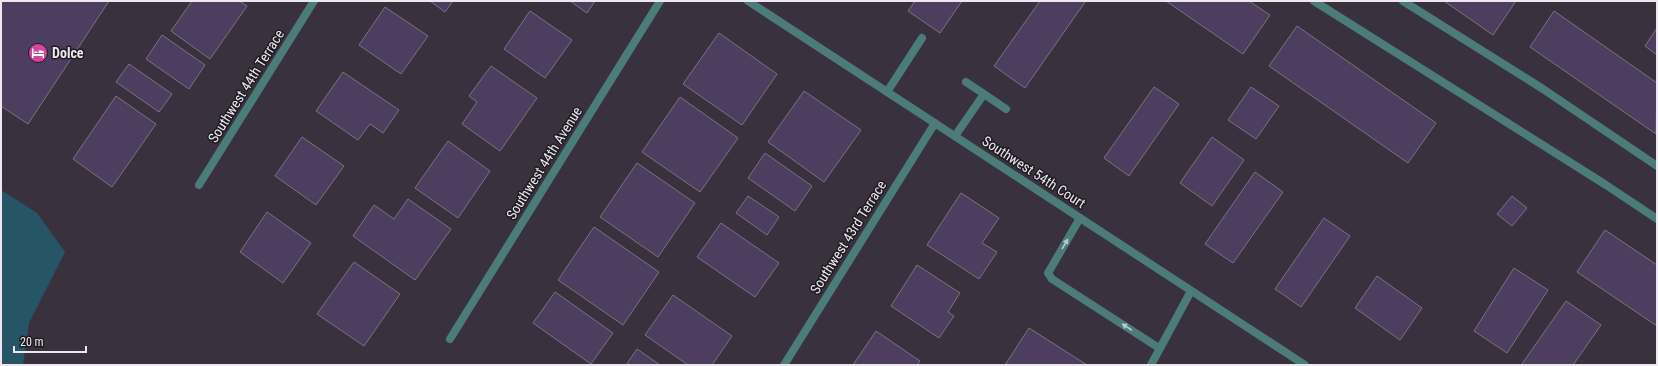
<svg xmlns="http://www.w3.org/2000/svg" width="1658" height="366" font-family="'Roboto Condensed',sans-serif">
<rect width="100%" height="100%" fill="#39323e"/>
<path fill="#255567" d="M1 190 37 213 65 252 29 323 23 365H1Z"/>
<path fill="#4d3d5f" stroke="#7a7381" d="M1 1H109L28 124 1 106Z
M192 1H239L247 6 210 59 171 31Z
M430 1H453L445 12Z
M570 1H595L587 13Z
M915 1H962L940 33 908 11Z
M1040 1H1083L1085 2 1025 88 994 66Z
M1166 1H1249L1270 15 1243 54Z
M1444 1H1516L1493 35Z
M385 7 428 36 401 74 359 45Z
M530 11 572 40 545 78 504 49Z
M1554 11 1657 83 1656 134 1530 47Z
M1297 26 1436 123 1408 163 1269 66Z
M1657 28V55L1645 46Z
M719 33 777 74 742 125 683 84Z
M162 35 205 65 189 89 146 59Z
M129 64 172 94 159 112 116 82Z
M491 66 537 98 500 151 462 124 477 102 469 96Z
M343 72 399 110 383 133 370 124 358 140 316 111Z
M1154 87 1179 104 1129 176 1104 158Z
M1251 87 1279 106 1256 139 1228 120Z
M804 91 861 130 824 182 768 142Z
M116 96 156 124 112 187 73 159Z
M680 97 738 138 700 192 642 152Z
M302 137 344 166 316 205 275 176Z
M1212 137 1244 160 1212 206 1180 183Z
M448 141 490 171 458 218 415 188Z
M765 153 812 186 795 211 748 178Z
M637 163 695 203 658 257 600 217Z
M1255 172 1283 192 1233 263 1205 244Z
M961 193 999 218 982 243 997 252 979 279 927 245Z
M748 196 779 217 767 235 736 213Z
M1512 196 1527 208 1512 226 1497 214Z
M408 199 451 229 415 280 353 236 374 205 394 219Z
M267 212 311 243 283 283 240 252Z
M1324 218 1350 236 1301 307 1275 289Z
M721 223 779 263 755 297 697 257Z
M594 227 659 272 623 325 558 280Z
M1605 230 1657 265V326L1577 272Z
M354 262 400 294 364 346 317 314Z
M917 265 960 293 948 312 954 316 939 338 891 306Z
M1514 268 1548 290 1507 353 1474 331Z
M1377 276 1422 308 1400 340 1355 308Z
M555 292 613 333 591 364 533 323Z
M673 295 732 336 712 365H688L645 335Z
M1566 301 1601 325 1573 365H1523L1522 364Z
M1029 328 1087 365H1005Z
M876 331 920 361 917 365H853Z
M637 349 660 365H626Z"/>
<g fill="none" stroke-linecap="round" stroke-linejoin="round">
<path stroke="#4b7c7a" stroke-width="8" d="M1314 1 1606 185 1657 219
M1403 1 1543 89 1657 166
M966 82 984 94
M887 92 922 38
M955 136 984 94 1006 109
M1080 218 1048 273 1052 279 1159 348
M1151 365 1191 291"/>
<path stroke="#4b7c7a" stroke-width="8" d="M748 1 1305 365
M199 185 314 1
M450 339 660 1
M784 365 935 123"/>
</g>
<defs><path id="oneway-solid" d="M-6-.8H1V-3.2L6.5 0L1 3.2V.8H-6Z"/></defs>
<g fill="#bcc8cd">
<use href="#oneway-solid" transform="translate(1065 244) rotate(-60)"/>
<use href="#oneway-solid" transform="translate(1127 327) rotate(-147)"/>
</g>
<defs>
<symbol id="hotel-disc" viewBox="-11 -11 22 22"><circle r="9.5" fill="#d1479c" stroke="#1e1b21"/><path d="M-6-4.5h1.5V1H6V5H4.5V3h-9V5H-6ZM-4 0a1.8 1.8 0 1 1 3.6 0ZM.5 0V-2.5h3Q6-2.5 6 0Z" fill="#fff"/></symbol>
</defs>
<g fill-rule="evenodd">
<use href="#hotel-disc" x="27" y="42" width="22" height="22"/>
</g>
<g text-anchor="middle" stroke-width="3" stroke-linejoin="round" paint-order="stroke">
<g font-size="14" font-weight="bold" fill="#ede8f0" stroke="#1e1b21" text-anchor="start">
<text x="52" y="58">Dolce</text>
</g>
<g font-size="14" fill="#ede8f0" stroke="#1e1b21">
<text transform="translate(246 86) rotate(-58)" y="5">Southwest 44th Terrace</text>
<text transform="translate(544 163) rotate(-58)" y="5">Southwest 44th Avenue</text>
<text transform="translate(1034 172) rotate(33)" y="5">Southwest 54th Court</text>
<text transform="translate(848 237) rotate(-58)" y="5">Southwest 43rd Terrace</text>
</g>
</g>
<rect width="1658" height="366" fill="none" stroke="#ede8f0" stroke-width="4"/>
<path d="M14 346v6h72v-6" fill="none" stroke="#ede8f0" stroke-width="2"/>
<text x="20" y="346" font-size="12" fill="#ede8f0" stroke="#1e1b21" stroke-width="3" paint-order="stroke">20 m</text>
</svg>
